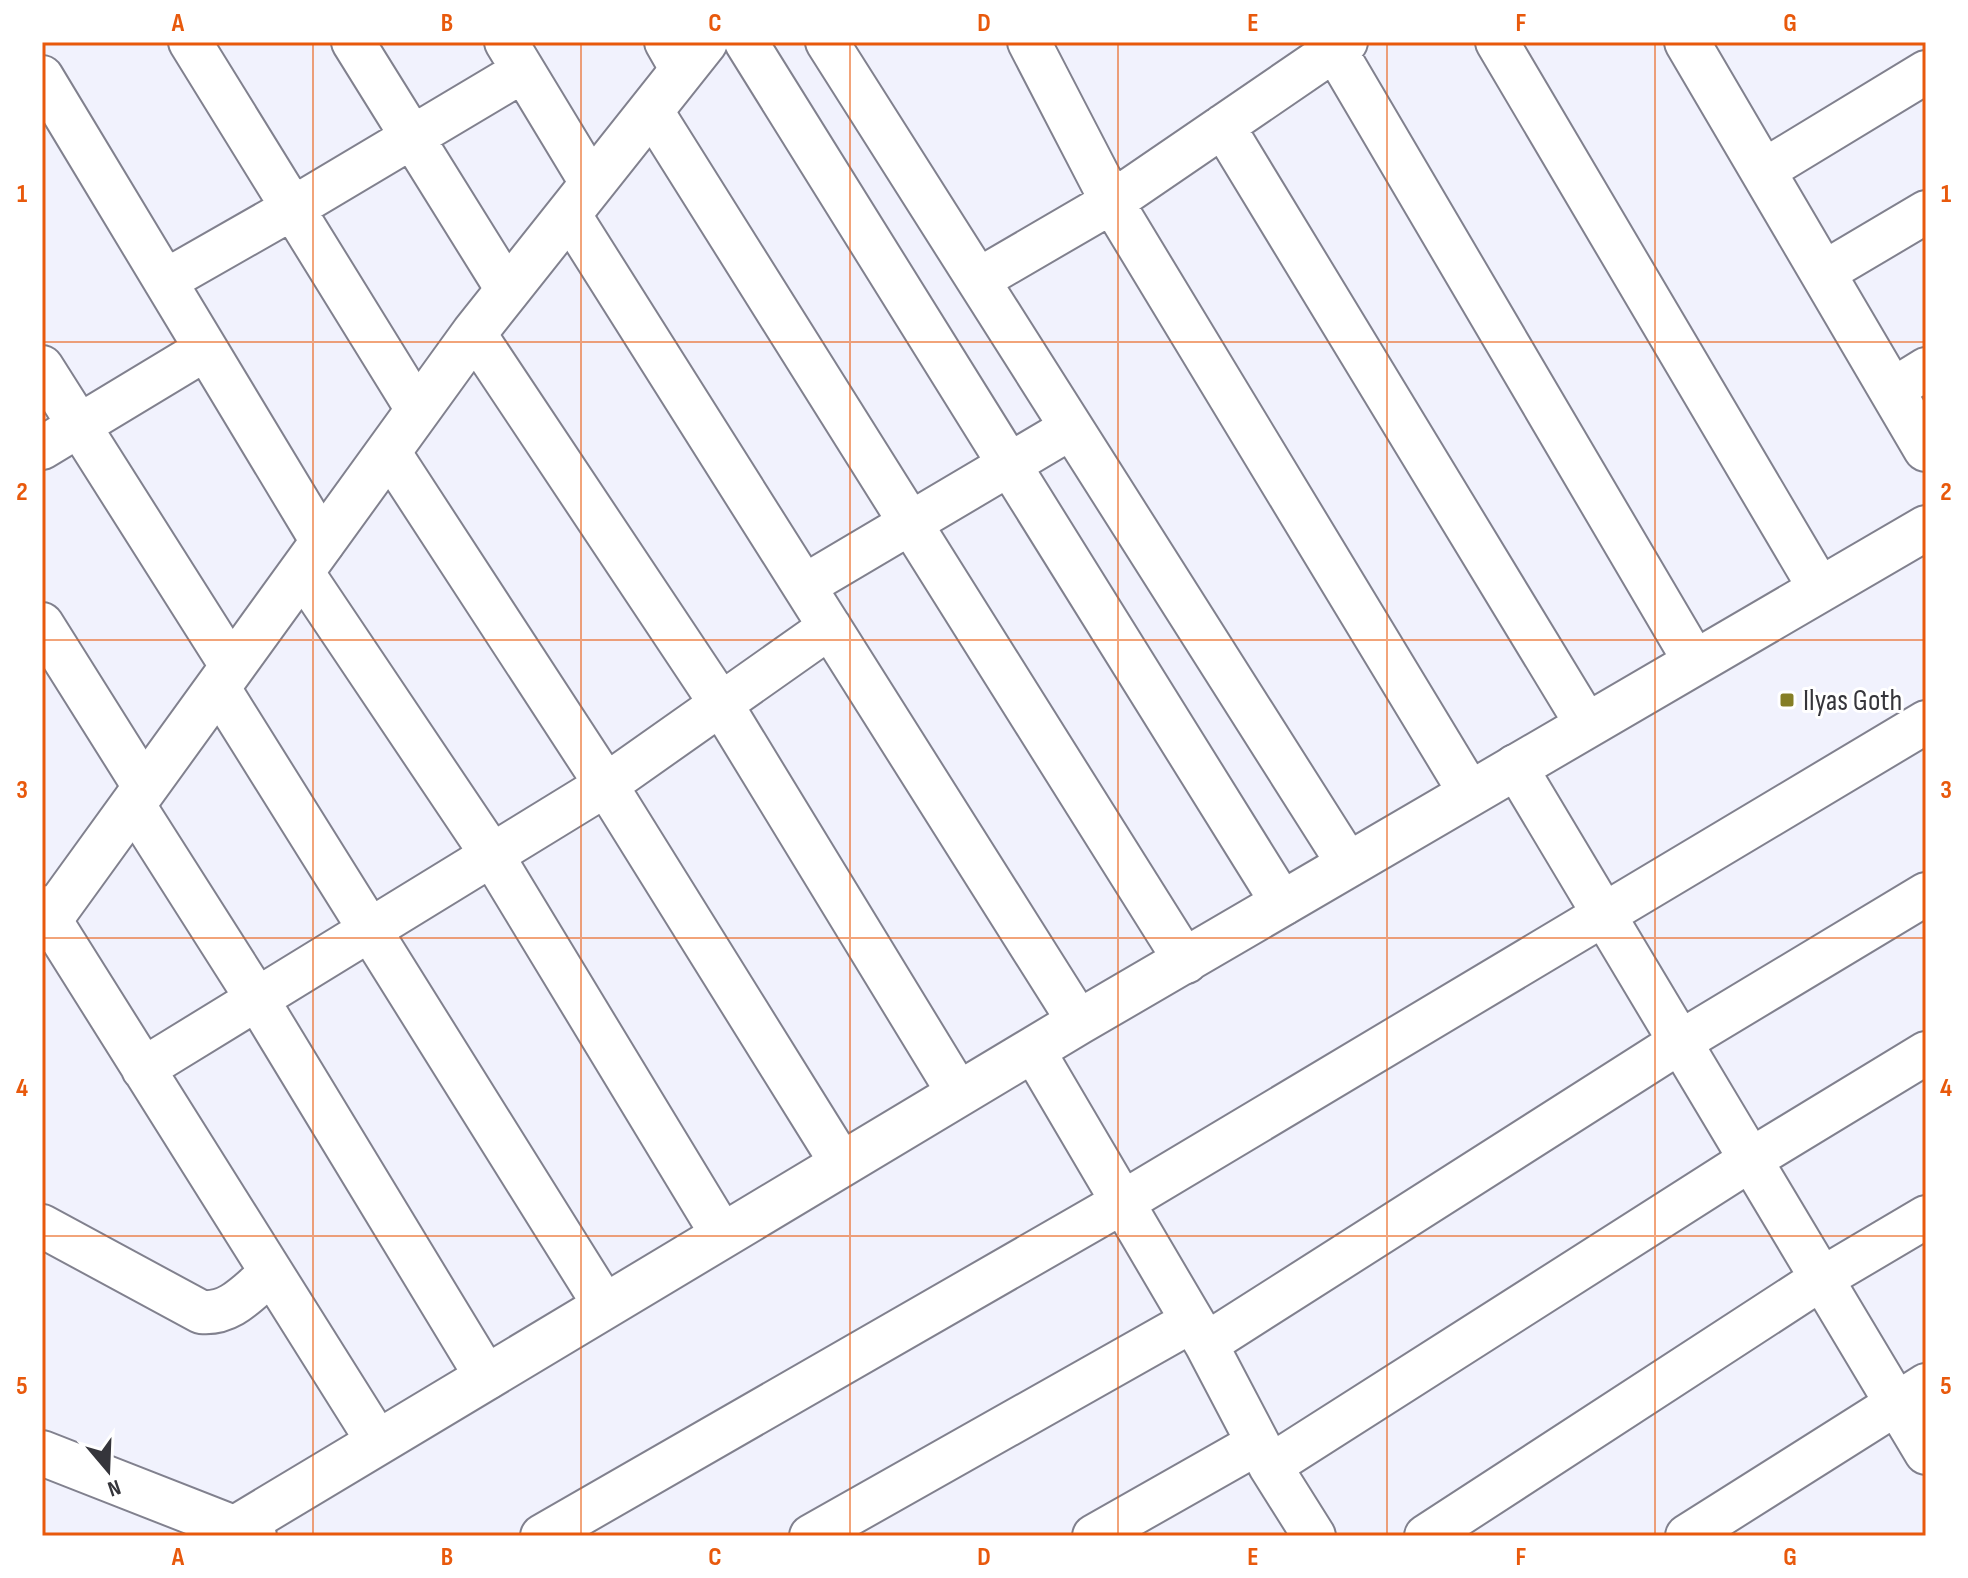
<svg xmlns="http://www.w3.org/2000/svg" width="1968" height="1578" font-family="'Sofia Sans Condensed',sans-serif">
<rect width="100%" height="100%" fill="#f1f2fd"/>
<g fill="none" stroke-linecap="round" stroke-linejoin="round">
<defs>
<path id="street" d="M190 42 418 411
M353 42 508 291
M506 42 592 184
M666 42 682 70
M746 42 1283 904
M827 42 1349 865
M1029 42 1112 202 1470 793
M1497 42 1820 589
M1335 50 1695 662
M42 77 323 543
M651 110 1186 962
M1223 126 1587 725
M1763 171 1926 72
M569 214 1079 1022
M1823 273 1926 212
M978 280 1112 202 1346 42
M165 281 293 208 523 71
M474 333 721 704 959 1094
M42 367 232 667
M1892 390 1926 369
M42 448 206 349
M389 452 606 785 842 1164
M302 572 492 855 723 1236
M804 586 1071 428
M42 624 145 788
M218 687 605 1306
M1515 766 1926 1453
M133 804 257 999 487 1378
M42 907 378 1442
M1033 1050 1206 1344 1270 1466 1314 1536
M143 1069 606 785 830 627
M42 1226 201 1312C231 1315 249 1291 271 1273
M1206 1344 1680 1042 1926 894
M1270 1466 1750 1160 1926 1053
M542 1536 1123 1202 1926 722
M811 1536 1192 1321
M1094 1536 1258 1443
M1426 1536 1821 1279 1926 1217
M1687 1536 1926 1385"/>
<path id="secondary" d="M1687 42 1926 449
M42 930 474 333 705 42
M42 1453 254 1536
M234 1529 1079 1022 1926 528"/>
</defs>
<use href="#street" stroke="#81818e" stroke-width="46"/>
<use href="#secondary" stroke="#81818e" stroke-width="48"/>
<use href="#street" stroke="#fff" stroke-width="42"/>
<use href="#secondary" stroke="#fff" stroke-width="44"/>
</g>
<path fill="none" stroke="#e8590c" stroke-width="2" stroke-opacity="0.55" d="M313 42V1536M581 42V1536M850 42V1536M1118 42V1536M1387 42V1536M1655 42V1536M42 342H1926M42 640H1926M42 938H1926M42 1236H1926"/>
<rect fill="#857e25" stroke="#fff" stroke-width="3" x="1779" y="692" width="16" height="16" rx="4"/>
<g text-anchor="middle" stroke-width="6" stroke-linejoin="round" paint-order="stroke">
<g font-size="30" fill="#35353b" stroke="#fff" text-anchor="start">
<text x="1803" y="710">Ilyas Goth</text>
</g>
</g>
<rect width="1968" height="1578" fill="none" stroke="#ffffff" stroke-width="88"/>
<g transform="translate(108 1470) rotate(161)" stroke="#ffffff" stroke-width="6" paint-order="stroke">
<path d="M0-6L14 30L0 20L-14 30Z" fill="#35353b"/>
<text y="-12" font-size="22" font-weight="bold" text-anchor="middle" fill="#35353b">N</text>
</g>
<rect x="44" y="44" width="1880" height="1490" fill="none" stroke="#e8590c" stroke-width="3"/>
<g font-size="26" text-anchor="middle" font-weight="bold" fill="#e8590c">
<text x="178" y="31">A</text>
<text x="447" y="31">B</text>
<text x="715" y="31">C</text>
<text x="984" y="31">D</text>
<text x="1253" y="31">E</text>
<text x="1521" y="31">F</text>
<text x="1790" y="31">G</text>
<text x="22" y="202">1</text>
<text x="1946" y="202">1</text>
<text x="22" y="500">2</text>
<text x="1946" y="500">2</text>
<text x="22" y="798">3</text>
<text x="1946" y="798">3</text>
<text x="22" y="1096">4</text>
<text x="1946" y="1096">4</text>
<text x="22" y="1394">5</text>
<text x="1946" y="1394">5</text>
<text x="178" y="1565">A</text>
<text x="447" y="1565">B</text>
<text x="715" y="1565">C</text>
<text x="984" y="1565">D</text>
<text x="1253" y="1565">E</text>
<text x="1521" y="1565">F</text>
<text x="1790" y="1565">G</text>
</g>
</svg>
